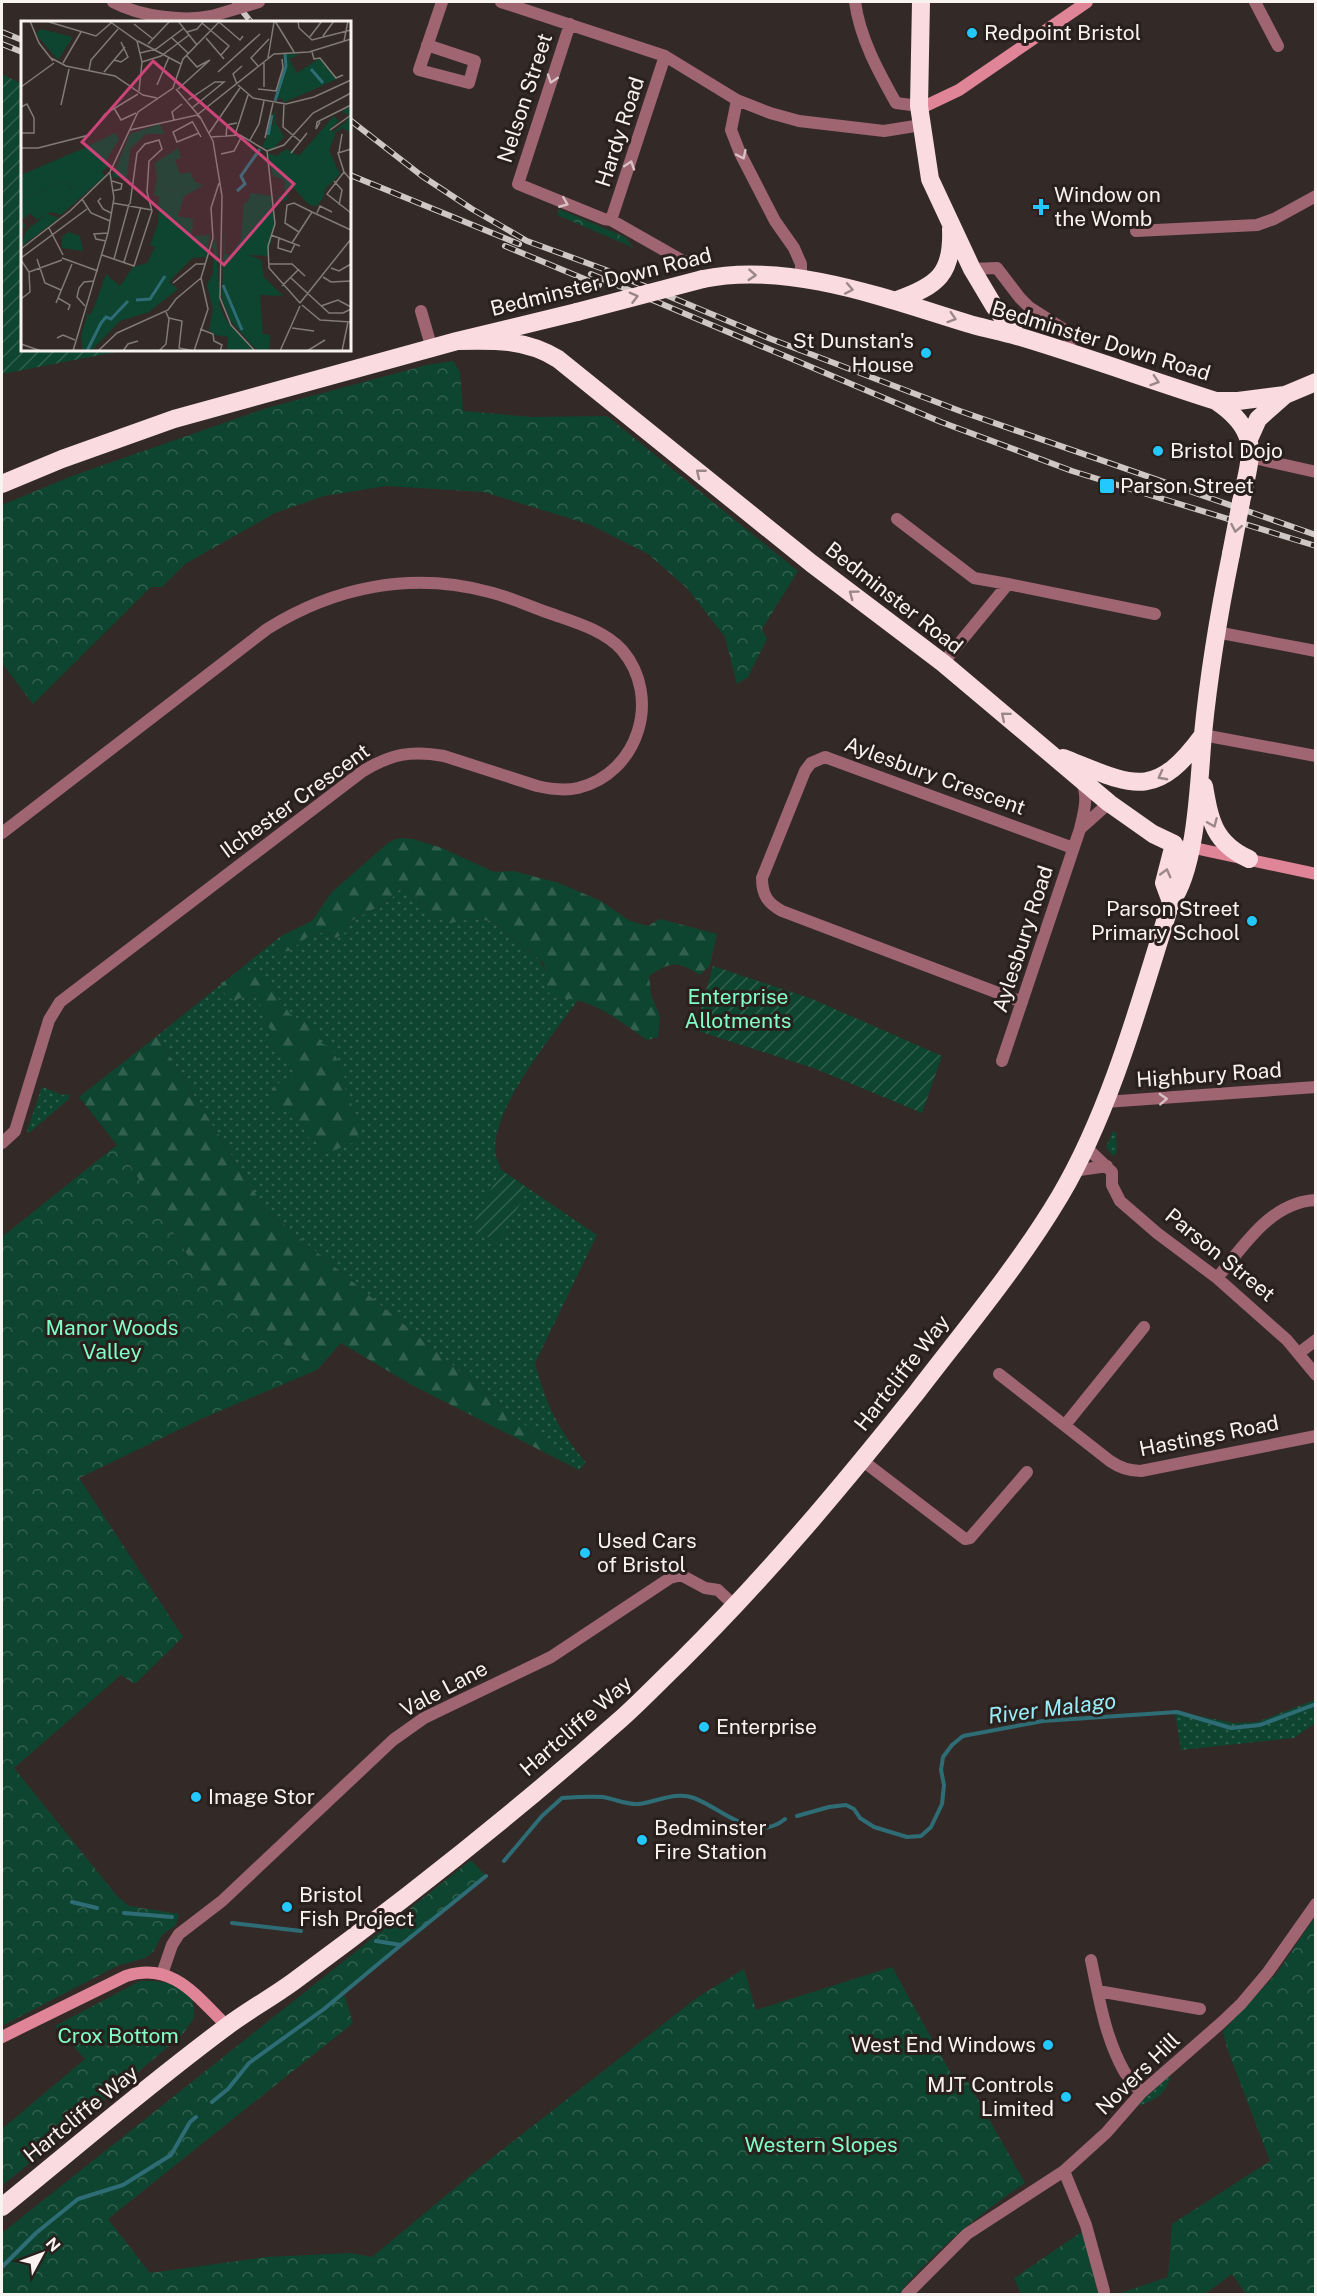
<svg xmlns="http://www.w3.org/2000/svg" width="1317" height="2296" font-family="'Public Sans',sans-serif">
<defs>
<pattern id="grass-dots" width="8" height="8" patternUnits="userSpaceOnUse" patternTransform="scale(1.5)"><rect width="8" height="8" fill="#0e4530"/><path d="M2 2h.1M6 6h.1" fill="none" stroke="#32604e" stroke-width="1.8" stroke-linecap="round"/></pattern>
<pattern id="forest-firs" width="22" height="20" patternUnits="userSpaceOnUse" patternTransform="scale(1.5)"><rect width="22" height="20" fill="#0e4530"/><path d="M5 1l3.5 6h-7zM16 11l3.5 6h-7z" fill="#32604e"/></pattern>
<pattern id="park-crowns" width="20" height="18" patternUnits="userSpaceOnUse" patternTransform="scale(1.5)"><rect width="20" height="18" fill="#0e4530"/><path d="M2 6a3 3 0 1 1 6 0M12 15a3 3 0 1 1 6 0" fill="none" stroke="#32604e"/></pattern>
<pattern id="garden-furrows" width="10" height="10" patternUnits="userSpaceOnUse" patternTransform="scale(1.5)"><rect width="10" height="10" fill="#0e4530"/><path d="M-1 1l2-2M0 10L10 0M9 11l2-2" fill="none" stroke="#32604e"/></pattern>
</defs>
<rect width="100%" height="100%" fill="#332a27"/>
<path fill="url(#grass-dots)" d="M400 889 414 894 430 915 450 922 472 919 492 921 540 960 547 975 549 992 555 998 566 997 578 1000C551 1037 493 1107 495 1152 496 1158 499 1164 501 1170L597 1235 535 1363C546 1405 558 1429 586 1463L579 1470 265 1209 157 1036 281 936 278 951H289L310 935 326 932 336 938 349 922 389 901Z
M42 1087 63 1095 69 1094V1099L29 1133 27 1131Z
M1113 1131 1116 1133 1117 1152 1113 1156 1106 1147Z
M1315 1700V1723L1294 1738 1181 1750 1175 1713H1183L1234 1723 1257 1722Z
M1171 2075C1166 2095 1154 2101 1135 2107Z"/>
<path fill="url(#forest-firs)" d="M399 838 413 839 442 848 494 872 513 871 559 883 601 901 630 921 648 926 660 919 717 934 710 965 700 975C677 961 672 961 649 976L651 995 660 1016 658 1037 647 1040C619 1021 591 996 555 998L548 992 544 963 492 921 472 919 450 923 430 915 414 894 400 889 389 901 349 922 348 931 336 938 326 932 310 935 289 951 278 952 281 936 312 921 332 892 388 843Z
M258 970 290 1014 315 1028 321 1043 332 1048C335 1058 342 1065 344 1074 346 1081 344 1090 348 1097 356 1114 361 1121 357 1141L321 1156 316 1142 304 1134V1125L292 1114 269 1107C267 1086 279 1083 295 1074L294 1067 282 1059 270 1041 274 1033 265 1023V1012L256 998 245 996 234 1001 223 992 221 983 236 975Z
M157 1036 265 1209 579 1470 410 1384 341 1343 317 1370 206 1284 117 1145 79 1097Z"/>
<path fill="url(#park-crowns)" d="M559 209 625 237 634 248 557 215Z
M453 361 460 372 463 411 532 417 607 416 798 571 762 629 767 639 748 677 737 684 725 637 687 588 648 554 591 525 484 492 386 486 324 496 275 513 185 564 162 587H151L33 704 2 663V505L72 476 267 408 427 365Z
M117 1145 206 1284 317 1370 201 1419 79 1478 183 1637 135 1684 121 1675 14 1768 117 1896 129 1906 179 1914 176 1925 162 1935 153 1952 145 1958 117 1966 2 2026V1237Z
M471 1860 486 1876 344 1994 353 2023 108 2219 150 2273 266 2257 351 2253 372 2257 479 2168 698 1997 744 1969 756 2010 892 1967 953 2077 963 2073 1025 2183C983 2211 929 2255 899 2294H2V2233Z
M1315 1917V2294H1246L1232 2274 1205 2294H1118L1168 2277 1172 2224 1270 2161 1227 2048 1223 2031 1277 1973Z
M140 1981C157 1981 183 1981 192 1999 194 2004 194 2012 194 2018L182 2035 2 2186V2129L85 2059 55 2026Z
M1083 2231 1098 2294H1021L1014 2278Z"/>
<path fill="url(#garden-furrows)" d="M2 74 22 84V350H126L2 374Z
M713 966 812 999 942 1056 922 1113 816 1069 695 1030Z
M501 1170 529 1189 497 1242 471 1228Z"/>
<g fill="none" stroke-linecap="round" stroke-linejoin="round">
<path stroke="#2e6d75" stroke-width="4" d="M797 1816 829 1807 846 1805 854 1809 860 1818 874 1827 907 1837 921 1836 931 1827 942 1804 944 1785 941 1770 943 1757 952 1745 963 1736 1043 1721 1177 1712 1231 1728 1260 1725 1316 1704
M504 1861 542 1816 562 1798C575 1797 590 1796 603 1797 615 1799 627 1805 639 1804 657 1802 675 1791 694 1798 723 1809 755 1844 785 1819
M72 1902 97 1908
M124 1913 172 1917
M232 1923 301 1931
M376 1941 401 1945 486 1876
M212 2102 228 2089 249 2063 324 2009 401 1945
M2 2267 36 2233 78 2199 123 2185 171 2155 190 2122 196 2117"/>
<path stroke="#9f6571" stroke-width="12" d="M113 2C139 16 182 22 212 16
M501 2 665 56 737 100 770 113 799 121 884 131 921 125
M855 2C860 38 878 71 896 103L919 106
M1255 2 1278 46
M570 24 518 184 604 219 611 220 683 261 695 262
M427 45 475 61 469 83 419 70 442 2
M737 100 731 130 740 153 775 221 794 248 801 264V280
M611 220 665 56
M1136 231 1257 225 1274 219 1316 196
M972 269 997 268 1020 298 1029 307 1065 330 1070 335 1069 354
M421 311 432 349
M1250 457 1316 472
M897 519 974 578 1008 584
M1216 632 1316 651
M943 663 1008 584 1155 614
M1203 735 1316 756
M1081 828 1109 803
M2 833 267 629C334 587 411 571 489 592 510 597 529 606 549 613 574 622 604 630 622 650 662 697 639 773 578 788 564 791 550 789 537 786L444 756C411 750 391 754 363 771L60 1002 49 1020 15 1131 2 1143
M1022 1002 782 911C767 903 762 894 762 878L805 771 811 763 825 757 1073 848
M1002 1061 1080 829C1084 811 1089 797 1081 780
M1105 1102 1316 1087
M1085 1146 1112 1172V1185L1120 1201 1157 1233 1217 1278 1287 1340 1316 1375
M1073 1171 1107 1166
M1217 1278C1243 1247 1270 1202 1316 1200
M1299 1353 1316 1340
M999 1374 1110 1461C1120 1468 1129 1471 1141 1471L1316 1436
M1065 1425 1144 1327
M863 1461 965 1539 970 1538 1027 1472
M1091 1960C1099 1998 1105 2037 1124 2071 1129 2079 1136 2086 1141 2093
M162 1974 172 1945 179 1934 222 1901 393 1740 424 1718 551 1657 670 1578 681 1575 705 1588 718 1590 736 1607
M1098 1991 1200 2009
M1064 2171 1086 2225 1104 2291
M907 2294 967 2234 1064 2171 1106 2133 1141 2093 1221 2023 1241 2004 1268 1972 1316 1904"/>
<path stroke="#e08498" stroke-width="12" d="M919 109 959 90 1087 2
M1185 846 1316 874
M2 2037 126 1976C173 1961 197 1997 227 2026"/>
<path stroke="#f9dbe0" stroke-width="18" d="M921 2 919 106 930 179 972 269 994 306 1017 336
M703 279C790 261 890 300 973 325 988 329 1003 332 1017 336 1084 356 1150 380 1216 401H1238L1285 395 1316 382
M897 300C937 286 953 274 951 229
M457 341C493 340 526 339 558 359L811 563 943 663 1109 803 1153 834 1174 844 1164 883 1171 902
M1216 401C1262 432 1251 455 1241 502
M1249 439 1258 419 1285 395
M2 484 62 459 174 419 457 341 577 312
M1063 758C1132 785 1154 802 1203 735
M1204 786C1210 821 1214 843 1249 859
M2 2207C76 2147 149 2084 226 2027 247 2011 271 1998 293 1982 406 1899 517 1811 622 1718 642 1700 661 1680 680 1662 766 1577 842 1486 917 1392 966 1328 1019 1265 1060 1196 1111 1110 1141 998 1171 902 1197 868 1199 778 1203 734 1209 673 1219 613 1231 554"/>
<defs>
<path id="rail" d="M235 2 251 22
M2 32 22 40
M2 44 22 52
M350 120 422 176 472 209 527 241 606 270 771 339 960 411 1316 535
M350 175 519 244
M505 246 599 285
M591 274 941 422 1072 471 1316 546"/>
</defs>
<use href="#rail" stroke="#cec7c5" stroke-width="6"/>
<use href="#rail" stroke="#29201d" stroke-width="4" stroke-dasharray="11" stroke-linecap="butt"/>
<path stroke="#9f6571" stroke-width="12" d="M212 16 259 2"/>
<path stroke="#f9dbe0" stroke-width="18" d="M577 312 703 279
M1231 554 1241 502"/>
</g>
<defs><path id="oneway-chevron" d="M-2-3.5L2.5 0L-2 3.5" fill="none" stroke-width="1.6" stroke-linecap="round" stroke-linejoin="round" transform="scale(1.5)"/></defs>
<g stroke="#d9c1c4">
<use href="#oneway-chevron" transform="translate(552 79) rotate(108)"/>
<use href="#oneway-chevron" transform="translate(742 155) rotate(65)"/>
<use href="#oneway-chevron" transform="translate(630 165) rotate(-72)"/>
<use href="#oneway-chevron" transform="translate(564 203) rotate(22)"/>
<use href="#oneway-chevron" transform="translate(1163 1099) rotate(-3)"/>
</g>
<g stroke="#9b8788">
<use href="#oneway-chevron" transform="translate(752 275) rotate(4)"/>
<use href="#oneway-chevron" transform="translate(849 289) rotate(11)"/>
<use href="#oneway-chevron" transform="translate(634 297) rotate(-15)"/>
<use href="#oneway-chevron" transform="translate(952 318) rotate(18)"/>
<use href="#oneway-chevron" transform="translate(1155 381) rotate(18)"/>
<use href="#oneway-chevron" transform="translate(700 473) rotate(-141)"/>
<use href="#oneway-chevron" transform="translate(1236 528) rotate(101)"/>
<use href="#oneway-chevron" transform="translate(853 594) rotate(-143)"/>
<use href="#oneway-chevron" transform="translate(1005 716) rotate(-140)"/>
<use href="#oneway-chevron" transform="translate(1162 776) rotate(152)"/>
<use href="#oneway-chevron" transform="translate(1213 823) rotate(67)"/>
<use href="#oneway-chevron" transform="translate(1166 873) rotate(-75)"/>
</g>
<g fill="#23c9fe" stroke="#29201d" stroke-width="2">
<circle cx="972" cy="33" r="6"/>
<path d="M1038 198h6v6h6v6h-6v6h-6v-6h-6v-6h6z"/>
<circle cx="926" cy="353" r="6"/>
<circle cx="1158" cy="451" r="6"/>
<rect x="1099" y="478" width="16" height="16" rx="3"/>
<circle cx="1252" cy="921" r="6"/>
<circle cx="585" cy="1553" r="6"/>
<circle cx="704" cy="1727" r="6"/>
<circle cx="196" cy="1797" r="6"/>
<circle cx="642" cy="1840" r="6"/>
<circle cx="287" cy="1907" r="6"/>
<circle cx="1048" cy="2045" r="6"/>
<circle cx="1066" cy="2097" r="6"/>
</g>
<g text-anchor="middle" stroke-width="6" stroke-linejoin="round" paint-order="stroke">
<g font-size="21" fill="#f8f2f0" stroke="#29201d" text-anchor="start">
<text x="984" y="40">Redpoint Bristol</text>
<text x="1054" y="202">Window on<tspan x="1054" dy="24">the Womb</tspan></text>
<text x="914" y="348" text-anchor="end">St Dunstan's<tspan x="914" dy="24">House</tspan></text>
<text x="1170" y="458">Bristol Dojo</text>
<text x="1120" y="493">Parson Street</text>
<text x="1240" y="916" text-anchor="end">Parson Street<tspan x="1240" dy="24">Primary School</tspan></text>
<text x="597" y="1548">Used Cars<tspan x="597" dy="24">of Bristol</tspan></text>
<text x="716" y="1734">Enterprise</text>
<text x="208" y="1804">Image Stor</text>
<text x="654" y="1835">Bedminster<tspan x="654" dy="24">Fire Station</tspan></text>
<text x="299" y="1902">Bristol<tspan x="299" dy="24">Fish Project</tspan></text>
<text x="1036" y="2052" text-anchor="end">West End Windows</text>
<text x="1054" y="2092" text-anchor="end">MJT Controls<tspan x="1054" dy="24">Limited</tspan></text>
</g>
<g font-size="21" fill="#f8f2f0" stroke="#29201d">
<text transform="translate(525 98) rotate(-72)" y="7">Nelson Street</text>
<text transform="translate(620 132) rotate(-72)" y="7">Hardy Road</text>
<text transform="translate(601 282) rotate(-14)" y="7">Bedminster Down Road</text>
<text transform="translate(1101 341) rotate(17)" y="7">Bedminster Down Road</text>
<text transform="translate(894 598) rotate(38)" y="7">Bedminster Road</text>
<text transform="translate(935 776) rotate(20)" y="7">Aylesbury Crescent</text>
<text transform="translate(295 801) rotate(-36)" y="7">Ilchester Crescent</text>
<text transform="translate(1023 939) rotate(-72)" y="7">Aylesbury Road</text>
<text transform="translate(1209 1075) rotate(-4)" y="7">Highbury Road</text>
<text transform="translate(1220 1255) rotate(39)" y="7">Parson Street</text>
<text transform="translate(902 1373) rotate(-52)" y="7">Hartcliffe Way</text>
<text transform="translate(1209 1436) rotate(-11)" y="7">Hastings Road</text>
<text transform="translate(444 1689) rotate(-28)" y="7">Vale Lane</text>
<text transform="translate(576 1726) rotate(-41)" y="7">Hartcliffe Way</text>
<text transform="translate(1138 2074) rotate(-44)" y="7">Novers Hill</text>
<text transform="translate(81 2114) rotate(-39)" y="7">Hartcliffe Way</text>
</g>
<g font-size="21" fill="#81fec6" stroke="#29201d">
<text x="738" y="1004">Enterprise<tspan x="738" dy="24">Allotments</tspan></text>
<text x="112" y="1335">Manor Woods<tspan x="112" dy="24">Valley</tspan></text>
<text x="118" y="2043">Crox Bottom</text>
<text x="821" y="2152">Western Slopes</text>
</g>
<g font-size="22" font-style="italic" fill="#99edf8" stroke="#29201d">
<text transform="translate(1052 1708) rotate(-7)" y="8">River Malago</text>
</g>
</g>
<g transform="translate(21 21)">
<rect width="330" height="330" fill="#332a27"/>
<path d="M149 139H154L159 153 169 151 174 161 183 164 150 170 134 167 138 144ZM44 160 52 170 45 175 67 170 40 194 30 191 16 199 9 192 0 200 6 206 0 207V178Z" fill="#0e4530"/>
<path d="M157 127 160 137 138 144 135 155 134 142ZM61 128 65 134 60 156 84 141 87 145 81 151 84 155 67 170 55 177 44 175 52 169 44 160 0 178V154ZM183 164 163 175H133L134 167 150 170Z" fill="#0e4530"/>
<path d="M20 8 52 16 37 39 15 13ZM262 32 278 34 268 38 276 52 299 37 316 58 262 82V78L255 77 264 50ZM254 84 255 102 263 116 251 129 241 126 253 101ZM330 84V112L322 107 315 111 308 129 319 153 304 168 302 177 296 185 288 184 274 168 268 167 266 179 256 181 257 174 262 177 264 172 263 159 252 155 247 132 255 135 266 128 278 135 313 95 318 100 309 108 312 111 325 101 328 94 321 91ZM139 103 143 113H125L109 128 106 157 91 156 109 113ZM230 172 251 175 253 205 247 235 227 234 240 239 243 256 262 275 239 274 242 313 249 314 248 330H237L228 321 209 299 201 278 203 207 204 233 209 234 220 219 223 181 226 182ZM138 175H163L157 195 172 198 171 215 189 214 185 236 171 237 148 261 157 268 128 291 99 300 70 330H58H62L60 315 66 295 63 292 69 294 74 284 84 287 112 246 126 242 134 226 129 224 137 203ZM26 193 38 197 0 226 5 210ZM48 211 59 215 62 230 41 227V216ZM195 217 199 286 205 299 233 330H206L207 316 194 314 188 309 192 288 186 264 192 252 193 227H189Z" fill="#0e4530"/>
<path d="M94 112 98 118 84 141 61 157 51 142 65 134 61 128ZM85 253 99 265 84 287 74 284Z" fill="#0e4530"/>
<path d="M300 41 313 56 304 63 292 47ZM277 58a9 9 0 1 1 18 0a9 9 0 1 1-18 0Z" fill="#0e4530"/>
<path fill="none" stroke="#2e6d75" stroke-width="3" d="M290 48 302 62M254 80 265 45 264 33M247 114 251 94M216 170 224 163 220 155 239 128M202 264 221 309M115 279 129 278 144 255M66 330 80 302 85 296 90 298 107 280"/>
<path fill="none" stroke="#827a77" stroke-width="1.5" d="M9 0 18 22 32 40M88 0 116 20 121 41 118 70M157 0 176 24M254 0 273 31M277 0 278 7 291 19 330 9M28 1 75 15 90 2M198 1 219 19 222 15M181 2 208 25 200 34M113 3 132 18M166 11 176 8 183 0M302 15 313 0M151 17 167 32M185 17 203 38M288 17 301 0M117 20 160 43M323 20 327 0M127 23 149 0M291 31 293 38 299 37 315 57 322 54M119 32 135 28 163 7M166 35 176 46 189 39M30 37 45 45 94 55 122 74 136 77M247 37 253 1M93 39 100 41 107 36 100 21M121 41 140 35 168 14M42 42 60 11M243 42V66M237 45 230 37 248 18M68 49 70 39 97 8M83 51 104 26M197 51 239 13M216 63 212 53 221 45M136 64 148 36M217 64 232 77 265 83 293 76 330 59M0 66 33 42M155 68 179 96 192 120 201 175 199 277 210 304 234 330M157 68 189 39M237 68 255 70 262 47 261 38M167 79 194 61H203L171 87M263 83 262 106 280 121M40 84 48 48M0 86 6 83 13 97V112H0M93 87 100 99 115 92M176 94 253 33 288 31 330 18M153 99 151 91 161 83M171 100 180 116M171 101 152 111 156 121 178 112M299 101 295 108 296 101 330 84M109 109 176 94 179 97M309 109 330 94M188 112 219 67M214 114 227 74M205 115 206 104 216 102M190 116 219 114 246 130M244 117 252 82M229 119 238 103 243 80M0 127H17L68 114 84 93 117 73M330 128 317 132 323 151 330 159M246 130 254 203 247 225 248 247 279 282M246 130 263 124 292 92 330 72M318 131 321 113M270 132 286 112M200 133 213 130 221 115M323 151 306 173 330 192M91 160 101 163 100 168 91 170M313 160 321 169 318 184M80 177 77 180 82 188 90 192M61 178 70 192 89 200M92 182 131 189M296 192 299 185 311 191M28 207 42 234M278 211 264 202 266 184 273 182 291 191M250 214 279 225M258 216 257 227 270 231 274 223M192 217 190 187 198 162M85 220 75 218 73 213 87 212M271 222 291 191 330 209M0 228 49 190 89 151 117 91 152 67 162 38 199 0M81 234 113 245 131 190 126 171 128 140 141 128 138 119 124 123 116 132 109 183M0 237 66 188M16 238 24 262 40 269M93 238 108 183M0 239 8 251 9 271 0 278M103 241 120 186M55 242 41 237 77 250M248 243H271L284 255M310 247 318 250 330 243M8 251 41 239M302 256 310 261 330 260M270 257 308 292H322L330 288M152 262 175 243H184M261 265 278 248M37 277 49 284 47 289M35 282 51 243M279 282 330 218M281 284 299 299 330 301M64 285 56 276 58 267 63 261 73 260M300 285 317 279 330 286M148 297 161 300 158 327 173 330M271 307 293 310M179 308 192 313 193 320 201 324 199 330M36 317 42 314 54 319M0 323 20 330M52 330 87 212 93 177 89 152M77 330 96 312 147 289 155 278 180 257M102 330 107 323 117 320M138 330 145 323 148 298 145 291M173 330 187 288 180 257 192 217M259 330 279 285M286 330 304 319M321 330 327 301"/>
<path fill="#cd4479" fill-opacity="0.15" stroke="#cd4479" stroke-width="3" d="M132 40 273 163 203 244 61 121Z"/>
<rect width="330" height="330" fill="none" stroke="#f8f2f0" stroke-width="3"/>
</g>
<rect width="1317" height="2296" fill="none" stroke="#f8f2f0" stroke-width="6"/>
<g transform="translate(42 2254) rotate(49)" stroke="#29201d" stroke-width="4.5" paint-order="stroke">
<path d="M0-4.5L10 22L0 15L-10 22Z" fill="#f8f2f0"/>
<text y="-9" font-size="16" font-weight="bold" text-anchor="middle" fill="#f8f2f0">N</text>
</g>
</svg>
